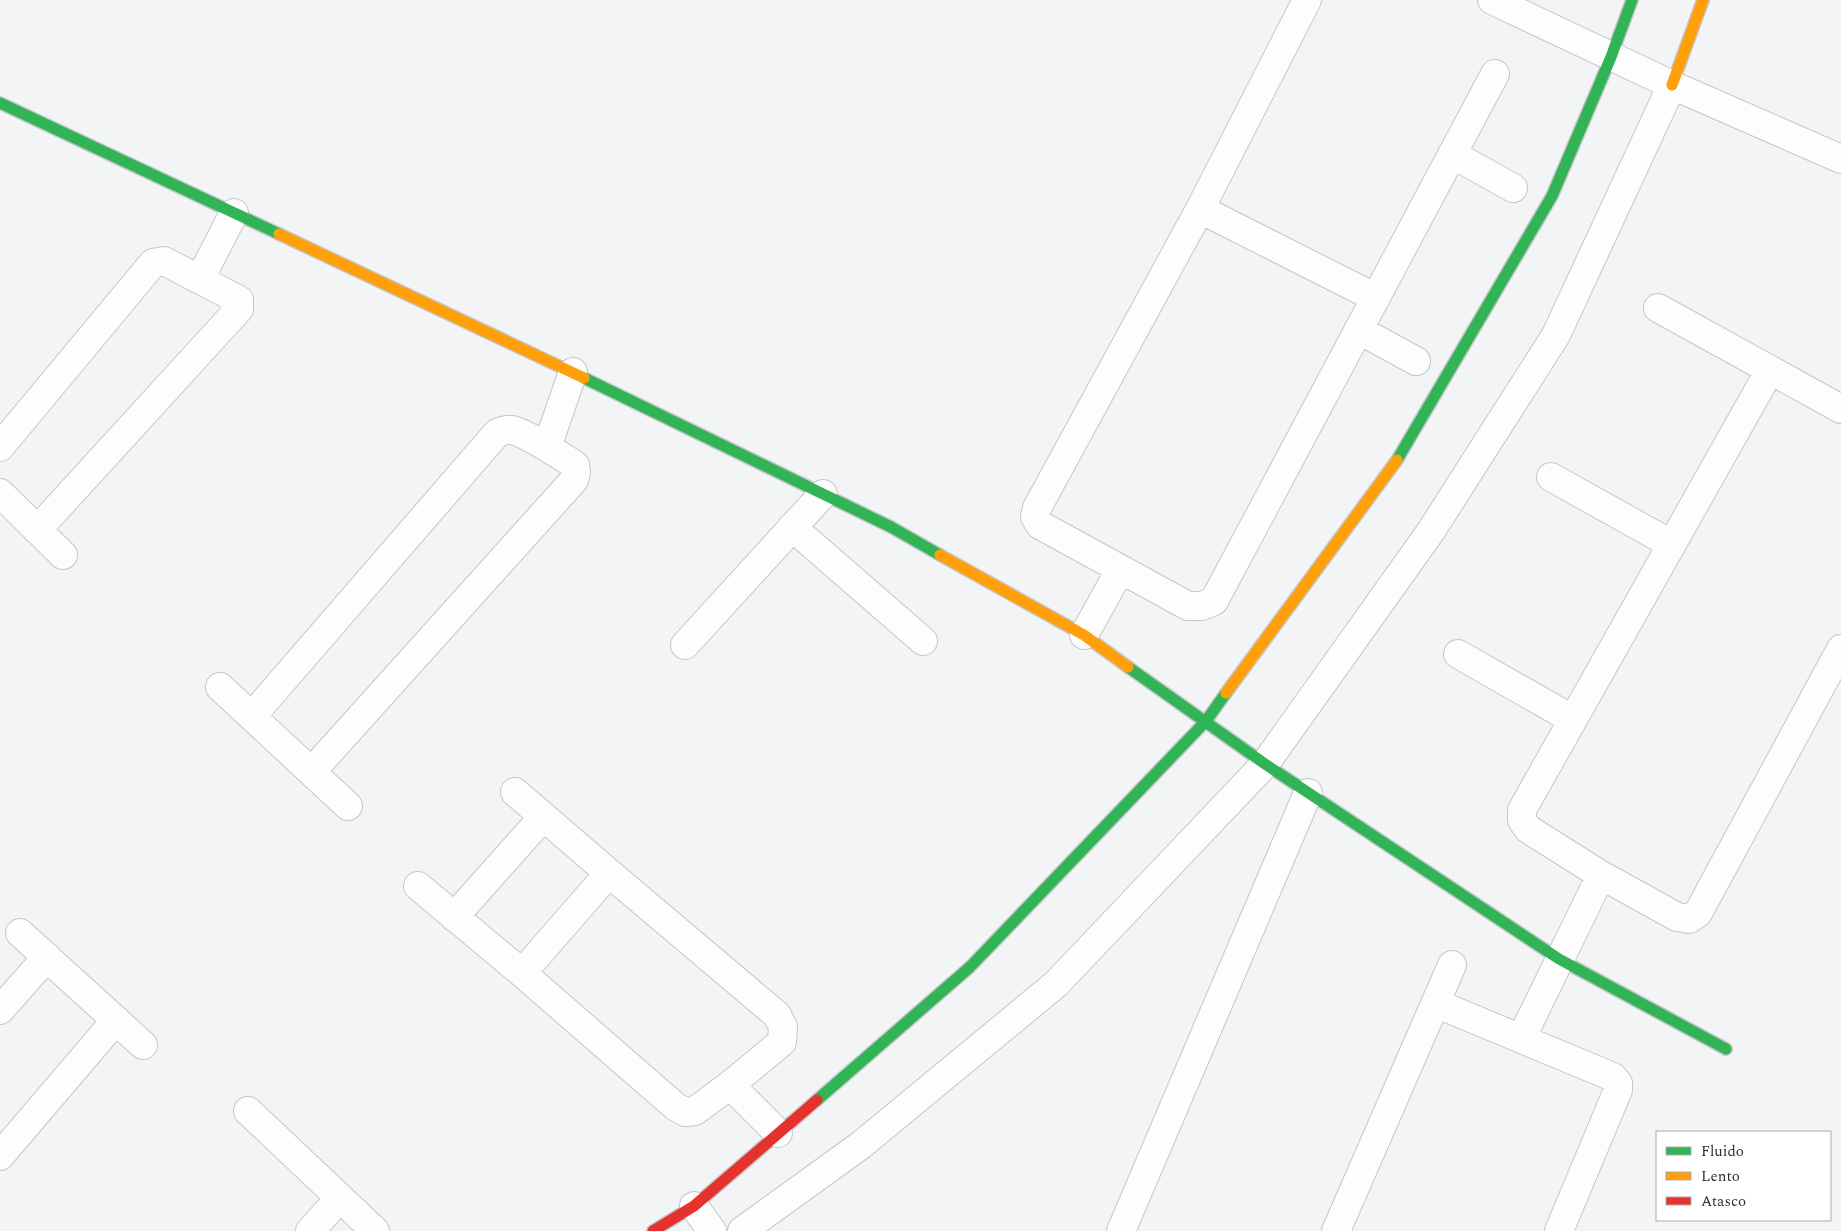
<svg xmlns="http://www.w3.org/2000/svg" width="1841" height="1231" font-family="Spectral,serif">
<rect width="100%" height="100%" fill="#f3f4f5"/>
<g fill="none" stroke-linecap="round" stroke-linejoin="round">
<defs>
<path id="street" d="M1307 0 1200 209 1037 508 1035 517 1040 525 1188 606H1202L1214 601 1495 74
M1492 0 1672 85 1841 159
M1452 154 1513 188
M1200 209 1376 298
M200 279 234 213
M1658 308 1841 409
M1359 330 1416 361
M1770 370 1522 810V820L1528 829 1601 875 1677 917 1689 919 1698 913 1841 649
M0 447 153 263 164 261 239 300V309L37 530
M547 447 573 372
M1551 477 1671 544
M0 493 63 555
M792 527 923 641
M1084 635 1120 570
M685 645 823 494
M1458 654 1572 719
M220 687 348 806
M252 716 497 433C502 431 506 429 512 430 530 435 558 454 575 465L576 472 574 480 312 771
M418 886 522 973 676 1107 685 1112 695 1111 730 1085 782 1042 783 1027 777 1015 609 873 515 792
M454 917 543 817
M20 933 143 1045
M522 973 609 873
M1435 1003 1613 1077 1618 1083V1090L1559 1231
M0 1010 47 957
M1521 1039 1601 875
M730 1085 778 1133
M248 1111 375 1231
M0 1156 116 1020
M694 1206 712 1231
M310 1231 340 1198
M742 1231 861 1145 1056 984 1265 764 1431 531 1556 335 1672 85
M1121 1231 1308 793
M1336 1231 1452 965"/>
<path id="fast" d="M0 103 279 234
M584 378 891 527 940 555
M1397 460 1552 196 1611 57 1632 0
M1128 667 1265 764 1559 959 1726 1049
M817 1100 970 967 1206 721 1226 693"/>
<path id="slow" d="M1672 85 1703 0
M279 234 584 378
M940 555 1084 635 1128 667
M1226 693 1397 460"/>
<path id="jam" d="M653 1231 694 1206 817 1100"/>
</defs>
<use href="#street" stroke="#c5c6c7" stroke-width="30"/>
<use href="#fast" stroke="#c5c6c7" stroke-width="14"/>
<use href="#slow" stroke="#c5c6c7" stroke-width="14"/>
<use href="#jam" stroke="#c5c6c7" stroke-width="14"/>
<use href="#street" stroke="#fdfdfe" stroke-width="28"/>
<use href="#fast" stroke="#30b455" stroke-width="11"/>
<use href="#slow" stroke="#ff9f0a" stroke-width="11"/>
<use href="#jam" stroke="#e5322d" stroke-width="11"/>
</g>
<rect x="1656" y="1131" width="175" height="90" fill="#ffffff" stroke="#acacad"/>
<rect x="1666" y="1147" width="25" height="8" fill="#30b455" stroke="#acacad"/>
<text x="1701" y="1156" font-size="15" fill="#2f3031">Fluido</text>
<rect x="1666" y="1172" width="25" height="8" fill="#ff9f0a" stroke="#acacad"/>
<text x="1701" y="1181" font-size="15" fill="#2f3031">Lento</text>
<rect x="1666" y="1197" width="25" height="8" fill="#e5322d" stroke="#acacad"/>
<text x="1701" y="1206" font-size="15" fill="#2f3031">Atasco</text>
</svg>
